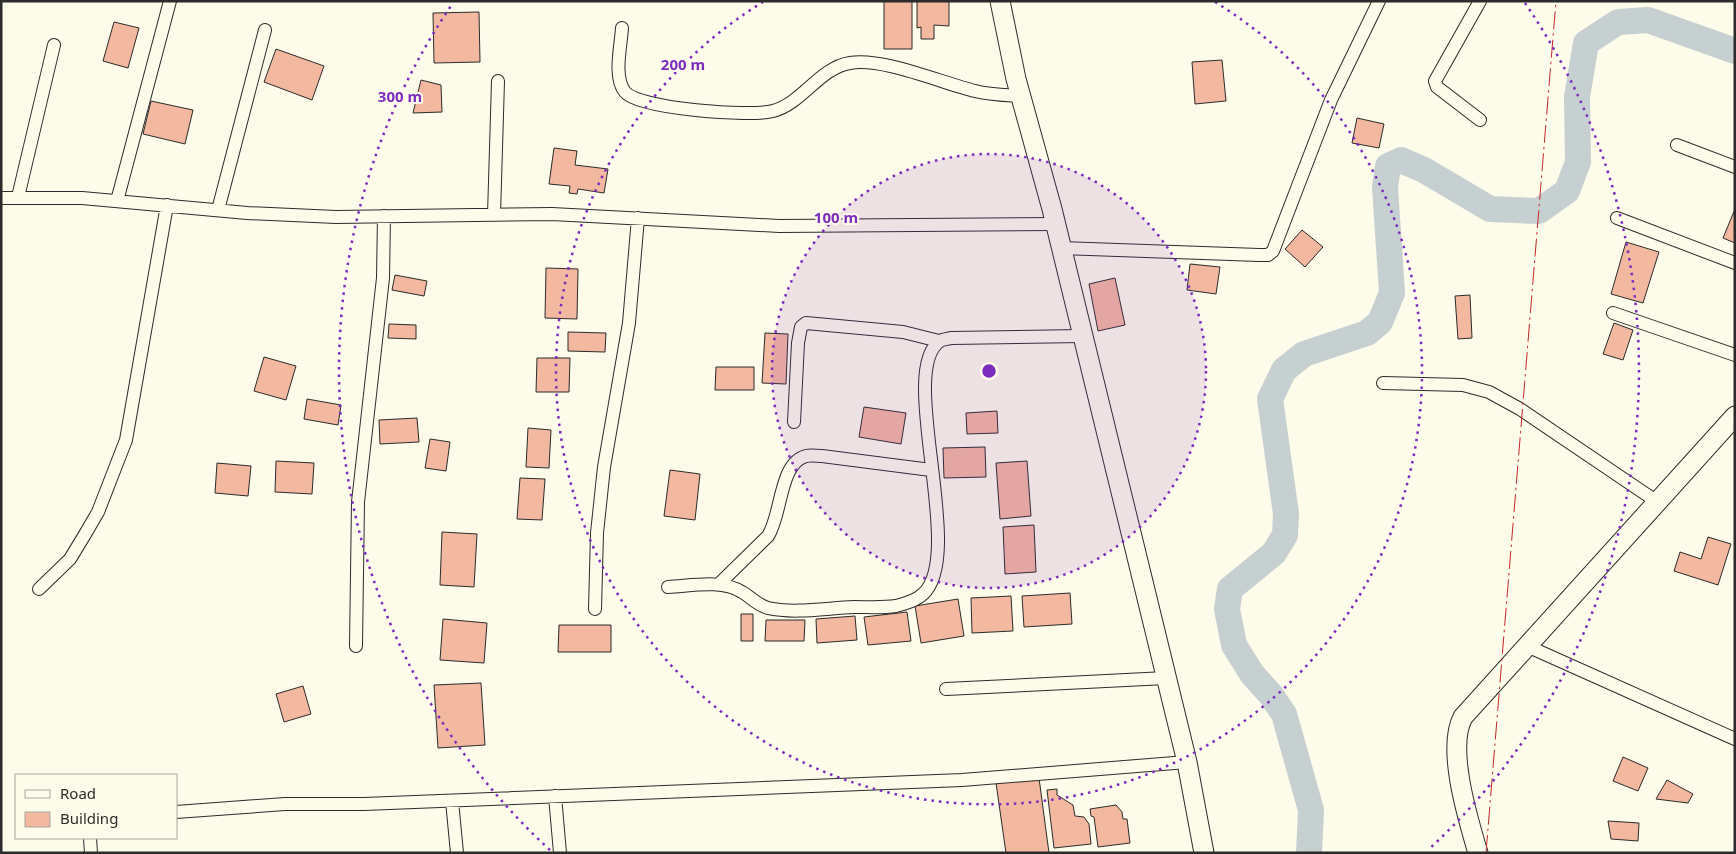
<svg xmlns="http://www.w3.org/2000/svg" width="1736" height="854" font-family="'Noto Sans',sans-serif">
<rect width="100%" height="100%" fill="#fdfbea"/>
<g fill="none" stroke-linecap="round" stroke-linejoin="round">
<path stroke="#c7d0d0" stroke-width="26" d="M1309 853 1311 810 1284 714 1271 695 1252 674 1234 645 1227 609 1230 589 1274 553 1285 535 1286 514 1270 399 1284 370 1304 354 1367 333 1380 322 1392 293 1385 187 1388 166 1401 160 1424 170 1490 209 1539 211 1567 191 1578 162 1577 97 1586 43 1618 22 1648 20 1735 51"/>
</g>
<path fill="#f2b8a0" stroke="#2b2b2b" d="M884 1H912V49H884Z
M917 1H949V26L934 25V39H921V27L917 28Z
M479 12 480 62 434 63 433 13Z
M114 22 139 28 128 68 103 61Z
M276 49 324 66 312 100 264 82Z
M1222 60 1226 101 1195 104 1192 62Z
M421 80 441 85 442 112 413 113Z
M151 101 193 110 185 144 143 134Z
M1357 118 1384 124 1379 148 1352 143Z
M554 148 577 151 575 165 608 169 604 193 578 189 577 194 569 193 570 186 549 184Z
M1735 209V243L1723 238Z
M1302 230 1323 247 1305 267 1285 249Z
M1626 242 1659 252 1643 303 1611 294Z
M1190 264 1220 267 1216 294 1187 290Z
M546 268 578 269 577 319 545 318Z
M395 275 427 281 424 296 392 290Z
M1115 278 1125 325 1098 331 1089 284Z
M1470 295 1472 338 1458 339 1455 296Z
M1614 323 1633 330 1623 360 1603 354Z
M389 324 416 325V339L388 338Z
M568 332 606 333 605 352 568 351Z
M765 333 788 334 786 384 762 383Z
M264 357 296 366 286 400 254 391Z
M537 358H570L569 392H536Z
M716 367H754V390H715Z
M307 399 341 405 338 425 304 419Z
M864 407 906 413 901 444 859 437Z
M997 411 998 433 967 434 966 413Z
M417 418 419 442 380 444 379 420Z
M528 428 551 430 549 468 526 467Z
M430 439 450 442 446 471 425 468Z
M985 447 986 477 944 478 943 448Z
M276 461 314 463 312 494 275 492Z
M1027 461 1031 516 1000 519 996 463Z
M217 463 251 466 248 496 215 493Z
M670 470 700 474 695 520 664 516Z
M520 478 545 479 542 520 517 519Z
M1034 525 1036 572 1005 574 1003 527Z
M442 532 477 534 474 587 440 585Z
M1708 537 1731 544 1718 585 1674 571 1680 552 1701 559Z
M1070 593 1072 624 1024 627 1022 596Z
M1011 596 1013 631 972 633 971 598Z
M958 599 964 636 921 643 915 606Z
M907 612 911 641 868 645 864 617Z
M741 614H753V641H741Z
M855 616 857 640 817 643 816 619Z
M443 619 487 623 484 663 440 660Z
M766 620H805L804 641H765Z
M559 625H611V652H558Z
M481 683 485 745 438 748 434 685Z
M303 686 311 714 284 722 276 694Z
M1623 757 1648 768 1638 791 1613 781Z
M1039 778 1049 853H1006L996 783Z
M1667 780 1693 794 1688 803 1656 799Z
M1057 789V795L1073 805 1075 816 1084 817 1089 824 1091 844 1054 848 1047 790Z
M1116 805 1122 812 1123 819H1127L1130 843 1098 847 1094 817 1091 816 1090 809Z
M1608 821 1639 823 1638 841 1611 839Z"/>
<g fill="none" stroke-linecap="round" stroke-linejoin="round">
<defs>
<path id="street" d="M1480 1 1435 81 1437 87 1480 120
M622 28C621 46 613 77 625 92 639 109 751 117 773 111 803 103 819 68 850 63 882 57 942 83 975 91 990 95 1006 95 1021 96
M1677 145 1735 167
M18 197 54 45
M1 198H82L247 213 336 217 552 214 779 226 1055 224
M117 201 170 1
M218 210 265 30
M494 215 498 81
M1617 218 1735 263
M1061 248 1259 255H1268L1273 251 1331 100 1379 1
M1613 313 1735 355
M1383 383 1463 385 1489 392 1520 409 1656 501
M794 422 798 343 801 327 806 323 903 332 939 341
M719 584 768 536C782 515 779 463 806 456 811 455 817 456 822 456L931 470
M668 587C691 586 721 579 742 592 751 597 757 605 768 608 794 614 827 608 854 607 868 607 883 608 896 606 904 604 917 600 923 594 967 554 896 370 940 341 943 339 948 339 951 338L1082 336
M39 589 70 559 84 536 98 512 126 440 167 205
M595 609 597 533 604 467 629 323 638 218
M356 646 358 502 383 278 384 216
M1527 646 1735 739
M946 689 1166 678
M555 796 560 853
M452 801 457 853
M176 812 285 804H364L962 780 1187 762
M90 838 91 853"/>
<path id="secondary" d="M1000 1 1016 79 1052 209 1187 762 1204 853
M1478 853C1468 819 1446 748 1463 717L1735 416"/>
</defs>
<use href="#street" stroke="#2b2b2b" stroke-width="14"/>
<use href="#secondary" stroke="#2b2b2b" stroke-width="21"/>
<use href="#street" stroke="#fdfbea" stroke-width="12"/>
<use href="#secondary" stroke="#fdfbea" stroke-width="19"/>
<path stroke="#c62828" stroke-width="1" stroke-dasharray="18 4 2.5 4" stroke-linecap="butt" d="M1486 853 1556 1"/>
</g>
<circle cx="989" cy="371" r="217" fill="#7b2cbf" fill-opacity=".12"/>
<g fill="none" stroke="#7b2cbf" stroke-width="2.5" stroke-dasharray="2.5 5">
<circle cx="989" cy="371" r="217"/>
<path d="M1215 2A433 433 0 1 1 763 2"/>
<path d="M550 850A650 650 0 0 1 453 3M1525 3A650 650 0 0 1 1428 850"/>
</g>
<circle cx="989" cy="371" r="8" fill="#7b2cbf" stroke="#fdfbea" stroke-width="2.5"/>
<g font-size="15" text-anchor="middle" font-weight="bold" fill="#7b2cbf" stroke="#fdfbea" stroke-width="4" stroke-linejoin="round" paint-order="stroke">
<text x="683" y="70">200 m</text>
<text x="400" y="102">300 m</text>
<text x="836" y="223">100 m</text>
</g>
<rect width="1736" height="854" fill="none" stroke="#2b2b2b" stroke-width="5"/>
<rect x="15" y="774" width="162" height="65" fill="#fdfbea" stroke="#a9a89e"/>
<rect x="25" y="790" width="25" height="8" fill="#fdfbea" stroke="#a9a89e"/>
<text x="60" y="799" font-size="15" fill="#2b2b2b">Road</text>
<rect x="25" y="812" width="25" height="15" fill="#f2b8a0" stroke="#a9a89e"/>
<text x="60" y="824" font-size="15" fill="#2b2b2b">Building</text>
</svg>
